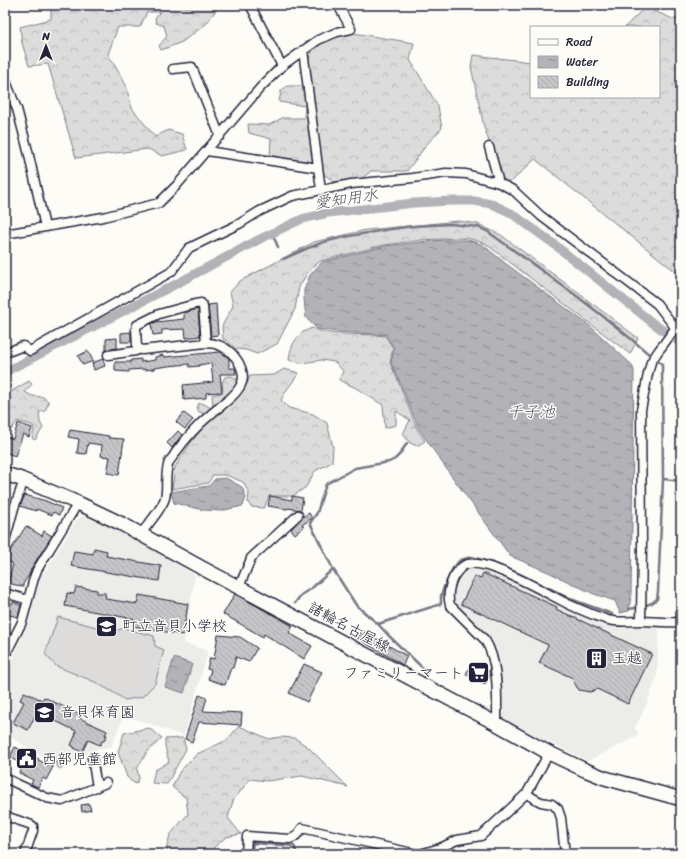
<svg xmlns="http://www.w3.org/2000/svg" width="686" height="859" font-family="Sriracha,'Klee One',sans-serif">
<defs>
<pattern id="forest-crowns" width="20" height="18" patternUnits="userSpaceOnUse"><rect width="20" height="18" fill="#dddcdb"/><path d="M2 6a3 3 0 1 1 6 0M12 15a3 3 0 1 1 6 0" fill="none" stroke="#bdbcbd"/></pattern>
<pattern id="water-ripples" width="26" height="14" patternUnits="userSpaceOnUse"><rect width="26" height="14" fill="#b2b2b7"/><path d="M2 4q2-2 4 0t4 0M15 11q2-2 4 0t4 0" fill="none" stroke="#909096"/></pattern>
<pattern id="building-back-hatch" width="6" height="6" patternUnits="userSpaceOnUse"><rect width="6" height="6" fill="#c6c6c8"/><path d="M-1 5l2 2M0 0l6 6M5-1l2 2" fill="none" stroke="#aaaaad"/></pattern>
</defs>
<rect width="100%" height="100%" fill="#fdfcf7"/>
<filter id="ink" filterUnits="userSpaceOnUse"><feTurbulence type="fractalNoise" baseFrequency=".025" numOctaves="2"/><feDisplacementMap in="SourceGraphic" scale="8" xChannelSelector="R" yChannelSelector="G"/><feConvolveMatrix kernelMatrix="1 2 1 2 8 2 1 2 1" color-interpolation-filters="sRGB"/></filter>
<g filter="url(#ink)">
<path fill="#ecece9" d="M83 516 125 533 157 551 195 575 184 643 208 651 184 736 124 715 111 747 91 750 60 771 44 758 6 734 5 730V695L8 677 15 680 8 676V673L19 643 28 624 38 586 41 576 48 567 67 535 76 520Z
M465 567H483L599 618 630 628 641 625 659 626 657 676 646 706 635 728 639 735 588 761 500 718 496 661 454 606 450 593 454 580Z"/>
<path fill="url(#forest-crowns)" stroke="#807f8b" d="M51 5H167L168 6 190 7 191 5H224L219 6 206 24 182 42 161 50 159 46 167 36 164 26 156 23 155 18 160 12H147L140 27H118L108 54 126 85 132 108 155 137 168 130 182 134 187 150 162 156 148 149 76 158 48 64 29 66 22 43 20 27 51 19Z
M645 7 673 19H681V276L535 159 509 184 502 180 484 127 471 67 473 55 531 62V97H659V27H625Z
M347 32 414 43 410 60 438 106 442 128 427 144 407 171H371L360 180 335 182 322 173 313 164 270 156 271 139 249 133 248 124 269 125 282 118H304L305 106 279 102 281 91 287 86H311L307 67 310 56 314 47 333 37Z
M459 221 478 224 501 235 638 338 630 354 486 244 472 239 458 238 421 240 384 245 320 261 308 272 299 287 295 309 277 344 257 354 246 350 236 349 227 341 223 339 222 326 233 306 230 292 240 281 314 242 366 230Z
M312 328C330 337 365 333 385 336L393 348 390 363 397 378 417 429 425 441 417 446 410 443 403 434 410 420 396 411V425L385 428 383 405 356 388 339 380 343 371 335 362 321 360 302 363 289 360C290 349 294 339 303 332 306 331 309 329 312 328Z
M284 369 299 373 286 391 281 400 289 408 313 414 327 423 333 447 332 462 315 471 306 487 293 496H269L264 508 251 507 248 502 249 493 243 482 226 475H213L208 483 172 489 175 467 192 441 212 416 232 402 244 390 250 376 274 375Z
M231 376 237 379 239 383 234 391 223 399 212 410 203 417V413L199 412 197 408 199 403 204 404 211 408 213 405 212 395 221 393 223 391 222 382 225 377Z
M29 381 32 384 25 392 32 396 43 397 49 402 45 411 39 412 40 422 43 428 35 440 32 438 34 429 32 425 17 421 11 430 5 426V395Z
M239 726 269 739 280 737 295 738 309 748 348 787 302 776 267 781 250 779 233 801 228 818 241 834 226 837 212 849V854H165L170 835 188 814 186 798 172 787 180 771 197 754 227 740Z
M149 728 162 738 147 752 137 769 139 778 136 784 131 781 127 777 118 752 124 733Z
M183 738 186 749 167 784 152 783 155 770 169 762 165 746V739Z"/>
<path fill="#dddcdb" stroke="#807f8b" d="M58 617 108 630H118L124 628 154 636 155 646 164 650 155 684 142 697 125 700 116 694 95 682 56 666 45 654Z"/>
<path fill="url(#water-ripples)" stroke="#787885" d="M443 240H464L472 241 483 245 505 263 590 326 631 364 634 370 631 595 629 611 620 613 615 601 594 594 548 572 510 556 445 467 419 429 398 378 391 363 394 348 386 335 374 334 338 332 317 329 306 318 304 299V290L310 275 322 262 358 253 385 246 421 242Z
M226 478 242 487 246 497 243 506 220 511 204 510 174 503 171 492 195 488 209 486 215 479Z
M174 658 192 664 184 693 165 687Z
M50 756H53L66 762V764L61 768H59L49 758Z"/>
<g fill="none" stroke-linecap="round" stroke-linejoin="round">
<path stroke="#787885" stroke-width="2.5" d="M272 233 278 247
M283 259 308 248 324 242 344 237 391 229 414 226 451 224 478 227 487 231C542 271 599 310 650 355
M407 443 400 454 395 459 389 462 355 468 326 484 317 513 310 523 333 569 356 605 378 624 389 636 427 672
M663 479 681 481
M295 603 301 595 313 587 333 569
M646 605 652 603 657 599 658 592 663 479 662 364 659 362
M629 609 635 608
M378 624 441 604V596L444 587 453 568 460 560 472 557 493 563 515 572 576 601 612 614
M251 854 253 843 294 846 297 854"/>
<path stroke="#b2b2b7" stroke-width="9" d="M5 372 178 283 260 239 302 219 328 213 414 203 451 201H474L492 204 511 213 550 241 654 324 681 343"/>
</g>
<path fill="url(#building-back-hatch)" stroke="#22223b" d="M216 304 218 335 211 336 208 305Z
M198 309 200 336 186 338 185 329 162 330V334L153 335 151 324 156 322 184 319V313Z
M131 332V342H121V333Z
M117 338V348L106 350V339Z
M88 351 93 361 83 365 78 356Z
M220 352 229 358V368H235L236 374H220L222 392 206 393V398L184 400 183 385 213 382 211 363 199 365V366L189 367V364L168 366 154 368V369L144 370V369L129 370V372L115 371V362H131V360L141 359V362L155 360V357L163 355 164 357Z
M103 359 105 366 94 370 92 363Z
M184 413 193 420 185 429 176 422Z
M18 423 32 428 29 437 23 434 15 456 5 452V436L13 439Z
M70 430 109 436V438L124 439 119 475 107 473 110 457 101 456 102 445 88 443 86 454 77 453 79 439 68 437Z
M178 431 182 435 172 448 167 443Z
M25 495 46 501 62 508 59 515 53 512 52 515 36 509V511L20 506Z
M270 496 292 500V496L303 498 301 510 287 508V509L268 506Z
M309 513 312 518 302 525 304 527 295 534 291 529 303 517Z
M26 526 42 536 44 531 52 536 32 567 29 575 23 584V587L8 583 13 564 5 559Z
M94 548 107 551 106 556 161 566 159 581 71 566 74 551 93 554Z
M483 573 557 607 556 609 652 654 628 704 597 689 590 692 579 690 574 683 573 678 539 663 548 645 461 604 475 576 481 578Z
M76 587 97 590V593H105L106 599 137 604 139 595 188 604 183 635 133 626 134 619 65 606 67 593 74 594Z
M235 594 275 616 293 626 289 633 312 646 304 659 264 634 263 637 223 614Z
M5 602 12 604 13 602 21 605 18 617 5 614Z
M361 630 407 656 403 665 357 638Z
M218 635 240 637 257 648 249 662 236 657 233 668H231L225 685 208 679 211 670 207 669 210 658 214 659Z
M472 663 490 672V674L485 684 466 674Z
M304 664 322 672 307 702 289 693Z
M24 692 42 700 44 697 80 715 79 718 107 731 105 735H107L104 741H102L100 745 88 740 82 752 74 748V747L71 745 76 734H75L76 731 37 712 28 730 13 723 24 702 20 700Z
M199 695 207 698 203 711 242 713 241 725 199 722 192 742 185 739Z
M15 747 39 759 38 760 53 767 46 780 43 778 38 787 31 784 33 780 19 773 24 765 10 757Z
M89 804 91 810 82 812 81 805Z"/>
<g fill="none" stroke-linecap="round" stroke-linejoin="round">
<defs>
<path id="street" d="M250 5 282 66
M303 50 321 190
M173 69 192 67 220 136
M5 79 17 109 28 151 45 227
M207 151 318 168
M499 183 513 190 541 216 657 304 674 326 681 331
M5 234 103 217 159 203 177 185 260 88 283 65 318 40 337 32 351 29 338 5
M5 353 23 346 30 351 171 272 189 248 239 224 260 211 292 196 351 184 413 178 446 173 466 174 499 183 489 147
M108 355 136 351 140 349
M141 534C148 524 162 509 165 498 168 487 164 474 169 462 171 459 174 456 176 452 186 438 198 425 211 414 220 406 238 395 242 382 245 374 240 363 235 357 227 347 218 343 206 343L142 350 137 347 136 328 137 325 159 314 195 304 201 303 203 306 206 343
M5 541 14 508 24 480
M239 587 250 561 251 558 298 515
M5 593 28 600
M641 621 642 542 641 410 648 374 651 362 659 350 663 345 676 327
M5 656 22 622 34 578 37 570 78 503
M497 724C497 698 499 662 485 640L450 605C447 595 449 587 453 578 456 573 461 565 468 564 488 559 548 594 568 604 581 610 595 616 608 620 619 623 630 621 641 621 655 621 668 623 681 622
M92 758 97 787
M5 778 47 798 62 801 106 783
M527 793 533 798 541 802 552 804 558 809 561 818 565 854
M5 816 29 824 33 826V831L25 854
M246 854 247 836 290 839C296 837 298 834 302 828L417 854
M420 854 440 848 457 840 481 836 527 793 532 784 549 753"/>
<path id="primary" d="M5 474 21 479 78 503 122 524 202 568 497 724 549 753 585 770 605 778 681 799"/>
</defs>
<use href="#street" stroke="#22223b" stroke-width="11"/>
<use href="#primary" stroke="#22223b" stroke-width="16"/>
<use href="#street" stroke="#fdfcf7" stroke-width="8"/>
<use href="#primary" stroke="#fdfcf7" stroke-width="13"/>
</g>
</g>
<defs>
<symbol id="school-square" viewBox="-11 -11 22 22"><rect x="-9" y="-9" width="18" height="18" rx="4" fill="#22223b" stroke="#fdfcf7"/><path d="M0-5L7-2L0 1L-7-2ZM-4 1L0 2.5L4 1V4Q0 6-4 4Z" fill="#fff"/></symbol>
<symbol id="building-square" viewBox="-11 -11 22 22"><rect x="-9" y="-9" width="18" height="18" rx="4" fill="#22223b" stroke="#fdfcf7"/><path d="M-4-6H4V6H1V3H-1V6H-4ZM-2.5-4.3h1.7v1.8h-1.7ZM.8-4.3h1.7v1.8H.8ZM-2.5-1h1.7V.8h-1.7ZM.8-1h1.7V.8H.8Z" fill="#fff"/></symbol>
<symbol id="supermarket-square" viewBox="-11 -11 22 22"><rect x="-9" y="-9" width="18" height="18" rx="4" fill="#22223b" stroke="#fdfcf7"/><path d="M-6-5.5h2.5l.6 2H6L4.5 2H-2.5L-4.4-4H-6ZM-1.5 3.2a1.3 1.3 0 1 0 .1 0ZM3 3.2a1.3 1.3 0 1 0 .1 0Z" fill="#fff"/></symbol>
<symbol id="civic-square" viewBox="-11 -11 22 22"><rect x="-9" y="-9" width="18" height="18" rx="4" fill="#22223b" stroke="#fdfcf7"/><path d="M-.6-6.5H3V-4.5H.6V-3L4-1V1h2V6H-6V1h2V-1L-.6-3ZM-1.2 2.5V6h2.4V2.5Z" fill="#fff"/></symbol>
</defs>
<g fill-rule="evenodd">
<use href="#school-square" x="94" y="614" width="25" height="25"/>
<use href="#building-square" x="584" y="646" width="25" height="25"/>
<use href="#supermarket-square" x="466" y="660" width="25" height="25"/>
<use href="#school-square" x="32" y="700" width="25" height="25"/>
<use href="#civic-square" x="14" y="746" width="25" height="25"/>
</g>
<g text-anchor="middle" stroke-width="3" stroke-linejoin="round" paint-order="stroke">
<g font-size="15" fill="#22223b" stroke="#fdfcf7" text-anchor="start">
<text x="122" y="631">町立音貝小学校</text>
<text x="612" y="663">玉越</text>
<text x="464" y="678" text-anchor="end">ファミリーマート</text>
<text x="60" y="717">音貝保育園</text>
<text x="42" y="764">西部児童館</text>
</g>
<g font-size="15" fill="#22223b" stroke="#fdfcf7">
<text transform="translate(349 627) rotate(28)" y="5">諸輪名古屋線</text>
</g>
<g font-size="16" font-style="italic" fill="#545466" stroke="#fdfcf7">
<text transform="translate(346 198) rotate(-8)" y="6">愛知用水</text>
<text x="531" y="417">千子池</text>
</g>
</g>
<rect width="686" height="859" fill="none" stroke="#fdfcf7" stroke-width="20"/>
<rect x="10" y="10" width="666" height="839" fill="none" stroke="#22223b" stroke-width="1.5" filter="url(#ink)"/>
<rect x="530" y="26" width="130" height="72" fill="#fdfcf7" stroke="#a5a5ac"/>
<rect x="538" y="39" width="20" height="6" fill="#fdfcf7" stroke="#a5a5ac"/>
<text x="566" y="46" font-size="12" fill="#22223b">Road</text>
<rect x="538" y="56" width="20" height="12" fill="url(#water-ripples)" stroke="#a5a5ac"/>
<text x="566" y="66" font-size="12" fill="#22223b">Water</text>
<rect x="538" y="76" width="20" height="12" fill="url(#building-back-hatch)" stroke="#a5a5ac"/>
<text x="566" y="86" font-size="12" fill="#22223b">Building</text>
<g transform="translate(46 46)" stroke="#fdfcf7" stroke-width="3" paint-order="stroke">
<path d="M0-3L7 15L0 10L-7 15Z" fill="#22223b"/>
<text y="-6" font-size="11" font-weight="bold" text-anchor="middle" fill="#22223b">N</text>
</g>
</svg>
